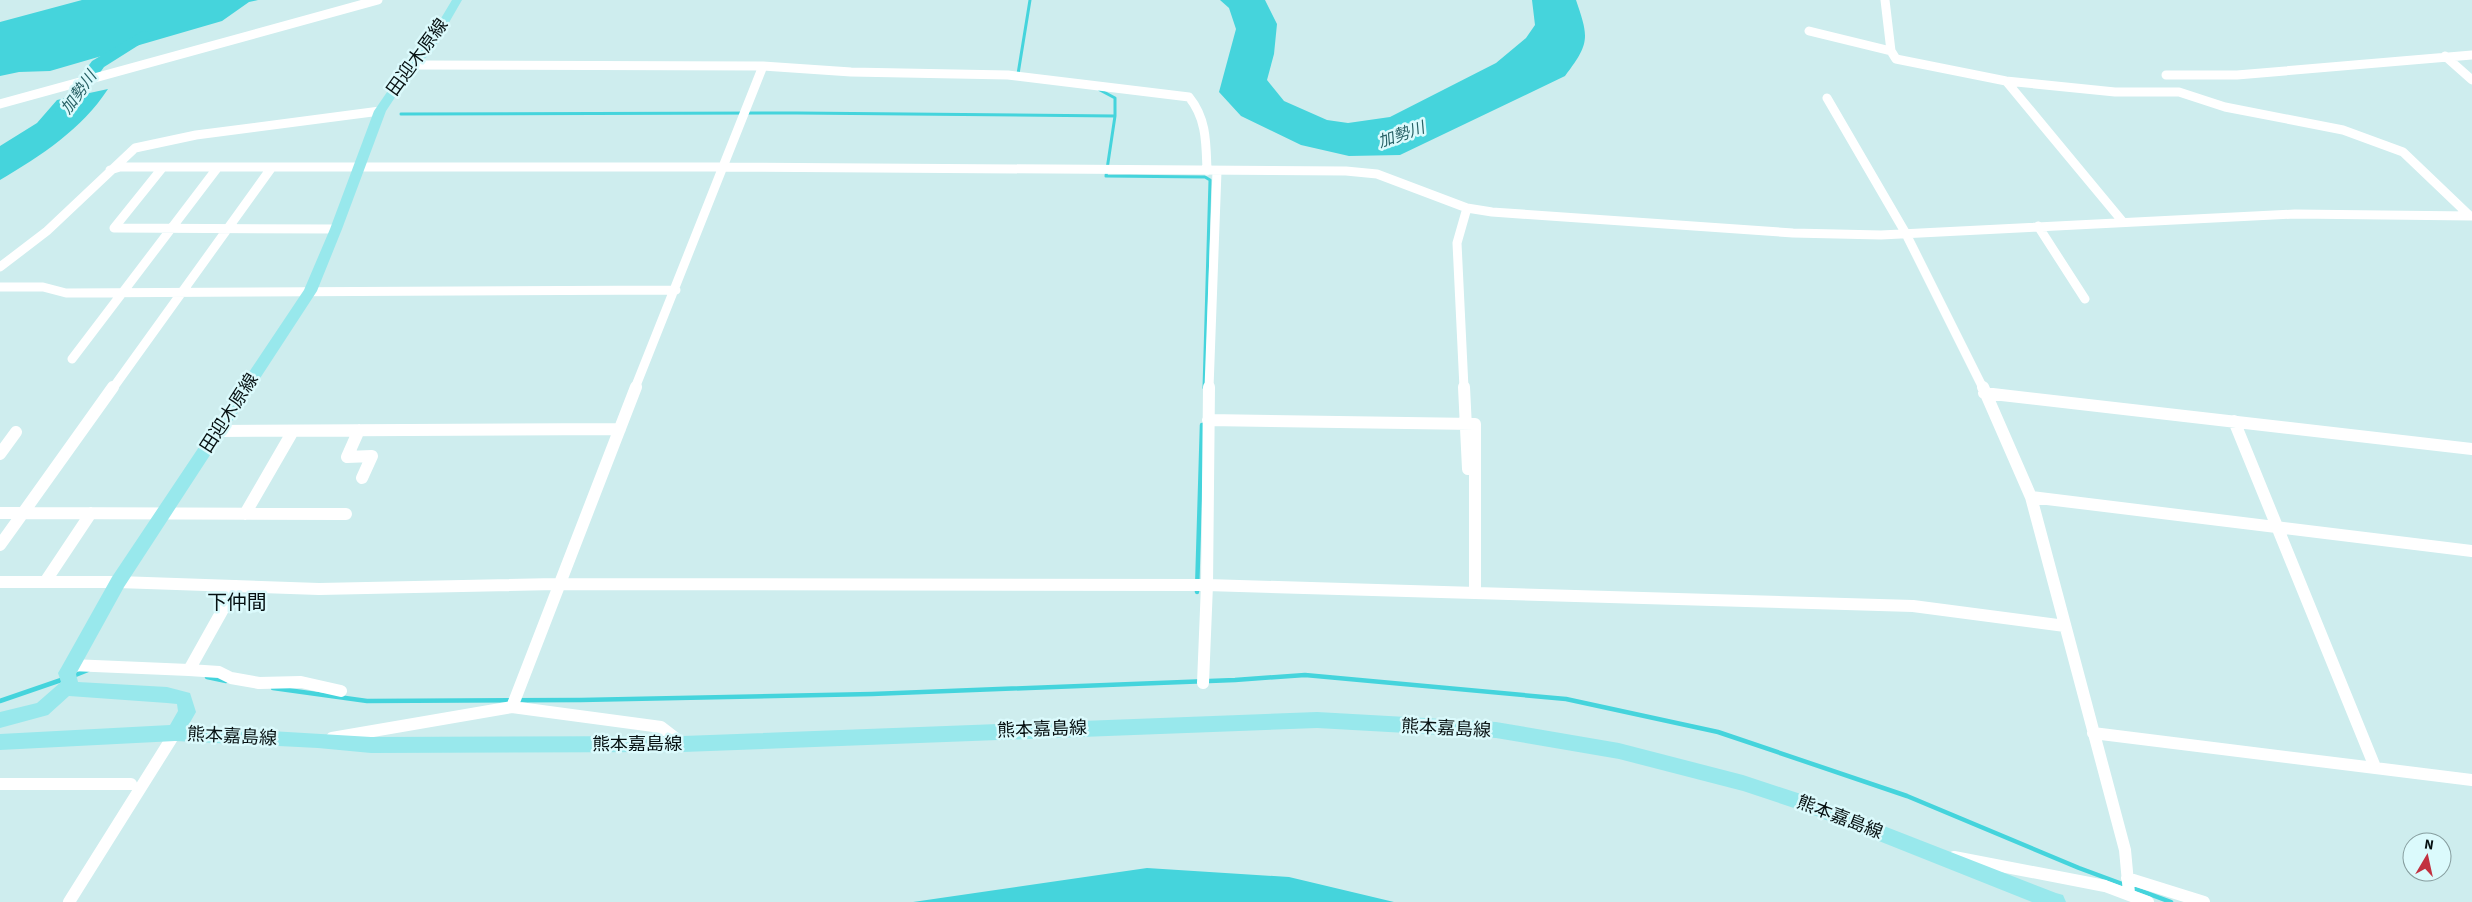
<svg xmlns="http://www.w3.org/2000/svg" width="2472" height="902" font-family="'Source Sans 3','Noto Sans JP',sans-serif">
<rect width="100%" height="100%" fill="#ceedee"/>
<path fill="#45d4dc" d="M82 0H258L249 2 222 21 50 71 19 72 0 76V22Z
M1220 0H1265L1277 24 1274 54 1267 80 1284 101 1327 120 1348 123 1390 117 1496 63 1526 38 1535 25 1532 0H1576C1589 38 1590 43 1565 76L1400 155 1349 156 1301 145 1241 116 1219 92 1236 29 1229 8Z
M108 89C82 129 41 156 0 180V146L37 123 57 100Z
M1147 868 1289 877 1394 902H913Z"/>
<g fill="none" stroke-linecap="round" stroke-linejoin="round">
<path stroke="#45d4dc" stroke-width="3" d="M1018 74 1030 0
M1100 90 1115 98V116L1106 176 1205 177 1210 180 1204 388
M401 114 797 113 1115 116"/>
<path stroke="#45d4dc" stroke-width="4.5" d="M1197 592 1202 425
M73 676 88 670
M207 677 226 681
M273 688 367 701 581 700 872 694 1235 680 1305 675 1566 699 1718 732 1907 796 2079 868 2171 902
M0 701 64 679"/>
<path fill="#45d4dc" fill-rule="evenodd" d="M144 30 152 35 150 38 104 67 64 123H52L50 119 92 61Z"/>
<path stroke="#fff" stroke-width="9" d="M1885 0 1891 51 1896 59 2006 81 2115 92H2179L2225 107 2343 130 2403 152 2470 216
M1809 31 1891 51
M2445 56 2472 80
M411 65 763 66 851 72 1008 75 1189 97C1207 119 1206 144 1207 171
M2166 75H2237L2472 55
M2006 81 2123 222
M1827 98 1905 232 1983 388
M0 104 378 0
M163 167 114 228 336 229
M110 170 120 167H725L1346 171 1377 174 1467 208 1492 212 1793 233 1881 235 2295 214 2472 216
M2038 226 2085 299
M0 267 47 231 135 148 196 135 380 111
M0 287H43L66 293 676 290
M72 359 218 167
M113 388 272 167
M635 388 763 66
M1209 388 1217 171
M1464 388 1457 243 1467 208"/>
<path stroke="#fff" stroke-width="12" d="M1464 387 1468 469
M1983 387 2031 497 2125 850 2129 893
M1984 393 2472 449
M1208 420 1475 424V593
M2234 421 2375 767
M359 430 347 457 372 456 362 478
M217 431 620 429
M0 454 16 432
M2031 497 2472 551
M0 513H23L113 387
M245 514 293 431
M0 545 23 513 346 514
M0 582H118L319 589 556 584 1207 585 1913 606 2065 626
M45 582 91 513
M71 665 189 670 236 586
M189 670 219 672 231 678 259 683 301 682 341 691
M1203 683 1207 585 1209 387
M512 707 636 387
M2093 733 2472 780
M332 738 512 707 661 727 683 744
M0 784H131
M1954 857 2105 886 2148 902
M2127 878 2204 902
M69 902 175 733"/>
<path fill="#98e8ec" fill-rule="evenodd" d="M452 0H462L432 52 415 67 386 111 342 229 317 291 124 587 76 674 78 682 167 687 190 693 196 712 188 726 371 737 683 736 1317 712 1496 722 1619 743 1743 775 1807 796 2056 893 2063 895 2066 902H2032L1806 812 1743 791 1619 759 1496 738 1317 728 683 752 371 753 318 748 175 741 0 750V734L170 725 178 711 177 704 167 703 69 696 48 715 0 728V712L37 703 61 682 58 673 61 668 112 577 304 290 330 229 374 111 407 63 422 50Z"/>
</g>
<g text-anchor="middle" stroke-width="5" stroke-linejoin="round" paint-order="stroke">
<g font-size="16" font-style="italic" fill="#286165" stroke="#dbfafc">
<text transform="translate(78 92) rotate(-54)" y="6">加勢川</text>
<text transform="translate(1401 134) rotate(-19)" y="6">加勢川</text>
</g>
<g font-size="18" fill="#071112" stroke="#dbfafc">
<text transform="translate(417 57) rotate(-54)" y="6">田迎木原線</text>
<text transform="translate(229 413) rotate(-57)" y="6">田迎木原線</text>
<text transform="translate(1446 728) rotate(3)" y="6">熊本嘉島線</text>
<text transform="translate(1042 729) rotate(-2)" y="6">熊本嘉島線</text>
<text transform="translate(232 736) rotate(3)" y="6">熊本嘉島線</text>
<text x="637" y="750">熊本嘉島線</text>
<text transform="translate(1840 817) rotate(21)" y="6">熊本嘉島線</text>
</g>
<g font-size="20" fill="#071112" stroke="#dbfafc">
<text x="237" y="609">下仲間</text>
</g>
</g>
<g transform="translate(2427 857) rotate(9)"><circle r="24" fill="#dbfafc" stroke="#869d9e"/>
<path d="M0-4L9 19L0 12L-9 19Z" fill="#c23140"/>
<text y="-8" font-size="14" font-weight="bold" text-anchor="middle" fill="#071112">N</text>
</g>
</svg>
